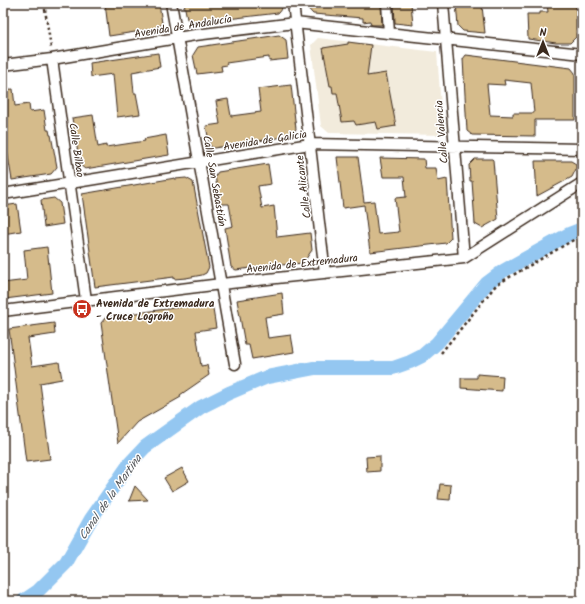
<svg xmlns="http://www.w3.org/2000/svg" width="585" height="604" font-family="Kalam,sans-serif">
<rect width="100%" height="100%" fill="#fff"/>
<filter id="ink" filterUnits="userSpaceOnUse"><feTurbulence type="fractalNoise" baseFrequency=".025" numOctaves="2"/><feDisplacementMap in="SourceGraphic" scale="8" xChannelSelector="R" yChannelSelector="G"/><feConvolveMatrix kernelMatrix="1 2 1 2 8 2 1 2 1" color-interpolation-filters="sRGB"/></filter>
<g filter="url(#ink)">
<path fill="#f2ebdc" d="M318 38 437 52 443 135 329 133 321 126 311 45Z"/>
<g fill="none" stroke-linecap="round" stroke-linejoin="round">
<path stroke="#94c7f1" stroke-width="14" d="M23 601 38 591 66 563 91 519 130 463 145 447 201 407 229 393 267 377 314 368H393L410 362 422 356 437 343 487 283 503 271 569 234 582 229"/>
</g>
<path fill="#d5bb8b" stroke="#3b2a1e" fill-rule="evenodd" d="M105 3H159L162 23 159 27 155 29 109 36Z
M184 3H286L278 13 194 23 187 19Z
M303 3H381L382 25H371L370 21 363 22V18L313 14Z
M394 3H411L413 25 395 23Z
M456 3H475L476 6H482L485 33 463 31 458 26Z
M547 3H576V37L570 43H556L528 39 527 14H540V12H548Z
M279 35 286 40 288 59 269 61V57L226 63 227 65 221 66 222 71 197 74 193 55 198 47Z
M348 42 371 45 367 76 386 73 396 126 378 129 376 122 356 125 354 121 342 122 337 93H333L332 86H330L323 48 348 44Z
M158 53 160 67 132 72 134 93H136L140 114 117 117 113 74 91 77 90 63Z
M466 55 571 68 575 73V120H535V136L472 135 467 131 463 59ZM504 80 531 83 534 113H513V116L490 115 487 84 505 85Z
M291 85 296 129 290 136 214 148 210 146 206 126 220 124 216 101 228 99 231 116 261 112 258 89Z
M13 89 15 106 29 104 30 112 44 110 47 130H49L50 135H51L57 167 51 174 12 180 6 144 3 145V90Z
M93 115 98 147 106 145V147L145 141 144 139 166 135 169 155 85 169 80 165 72 118Z
M337 157H358L364 202 374 201 378 234 399 232 395 198 406 197 404 177H383L380 158 424 159 425 168H436L438 181 447 179 451 238 446 243 370 252 364 205 343 208Z
M475 159H492L493 160 498 219 482 228 475 224 472 181H470L469 165Z
M535 161H571L576 164V169L572 177 537 196Z
M268 164 271 184 258 186 262 208 274 206 277 237 310 233 312 250 303 263 281 265V264L236 270 231 267 225 228 233 226 229 204H220L215 176 218 172Z
M175 178V179L186 178 193 182 209 267 206 273 202 275 186 278 174 279V277L95 287 82 194Z
M54 198 60 203 63 224 44 227 41 200Z
M17 204 21 231 3 234V206Z
M47 247 52 293 5 299 3 283 27 280 24 250Z
M282 293 284 314 265 317 268 338 291 335 294 352 252 359 249 345H245L237 300Z
M212 303 216 328 196 331 201 366 207 365 209 375 180 395 181 397 137 422 118 443 101 323 106 317Z
M54 323 55 334 28 338 32 366 59 362 62 379 40 383 50 459 26 462 9 329Z
M477 374 503 376 502 391 461 388V378H477Z
M380 456V471L367 472 366 457Z
M182 468 189 481 172 491 164 478Z
M440 484 451 485 450 500 438 499Z
M135 486 148 500 129 501Z"/>
<g fill="none" stroke-linecap="round" stroke-linejoin="round">
<defs>
<path id="minor" d="M171 3 235 364
M293 3 325 273
M387 3 389 33
M443 3 464 258
M52 59 86 300
M3 65 52 59 195 35 295 23 582 54
M3 194 310 144 582 149
M3 311 221 284 464 258 582 183"/>
</defs>
<use href="#minor" stroke="#3b2a1e" stroke-width="13"/>
<path stroke="#3b2a1e" stroke-width="2.5" stroke-dasharray="3 3" stroke-linecap="butt" d="M44 3 51 48
M441 353 496 285 582 235"/>
<use href="#minor" stroke="#fff" stroke-width="10"/>
</g>
</g>
<defs>
<symbol id="bus-disc" viewBox="-11 -11 22 22"><circle r="9.5" fill="#c8321e" stroke="#fff"/><path d="M-5-6H5V4H4V6H2V4H-2V6H-4V4H-5ZM-3.5-4V0h7V-4ZM-3.5 1.2v1.5H-2V1.2ZM2 1.2v1.5H3.5V1.2Z" fill="#fff"/></symbol>
</defs>
<g fill-rule="evenodd">
<use href="#bus-disc" x="71" y="298" width="22" height="22"/>
</g>
<g text-anchor="middle" stroke-width="3" stroke-linejoin="round" paint-order="stroke">
<g font-size="11" fill="#3b2a1e" stroke="#fff">
<text transform="translate(183 26) rotate(-9)" y="4">Avenida de Andalucía</text>
<text transform="translate(441 132) rotate(-95)" y="4">Calle Valencia</text>
<text transform="translate(265 140) rotate(-9)" y="4">Avenida de Galicia</text>
<text transform="translate(77 150) rotate(82)" y="4">Calle Bilbao</text>
<text transform="translate(215 181) rotate(80)" y="4">Calle San Sebastián</text>
<text transform="translate(303 187) rotate(-97)" y="4">Calle Alicante</text>
<text transform="translate(302 263) rotate(-6)" y="4">Avenida de Extremadura</text>
</g>
<g font-size="11" font-weight="bold" fill="#3b2a1e" stroke="#fff" text-anchor="start">
<text x="96" y="307">Avenida de Extremadura<tspan x="96" dy="13">- Cruce Logroño</tspan></text>
</g>
<g font-size="12" font-style="italic" fill="#56595d" stroke="#fff">
<text transform="translate(110 497) rotate(-55)" y="4">Canal de la Martina</text>
</g>
</g>
<rect width="585" height="604" fill="none" stroke="#fff" stroke-width="16"/>
<rect x="8" y="8" width="569" height="588" fill="none" stroke="#3b2a1e" stroke-width="1.5" filter="url(#ink)"/>
<g transform="translate(543 42)" stroke="#ffffff" stroke-width="3" paint-order="stroke">
<path d="M0-3L7 15L0 10L-7 15Z" fill="#3b2a1e"/>
<text y="-6" font-size="11" font-weight="bold" text-anchor="middle" fill="#3b2a1e">N</text>
</g>
</svg>
